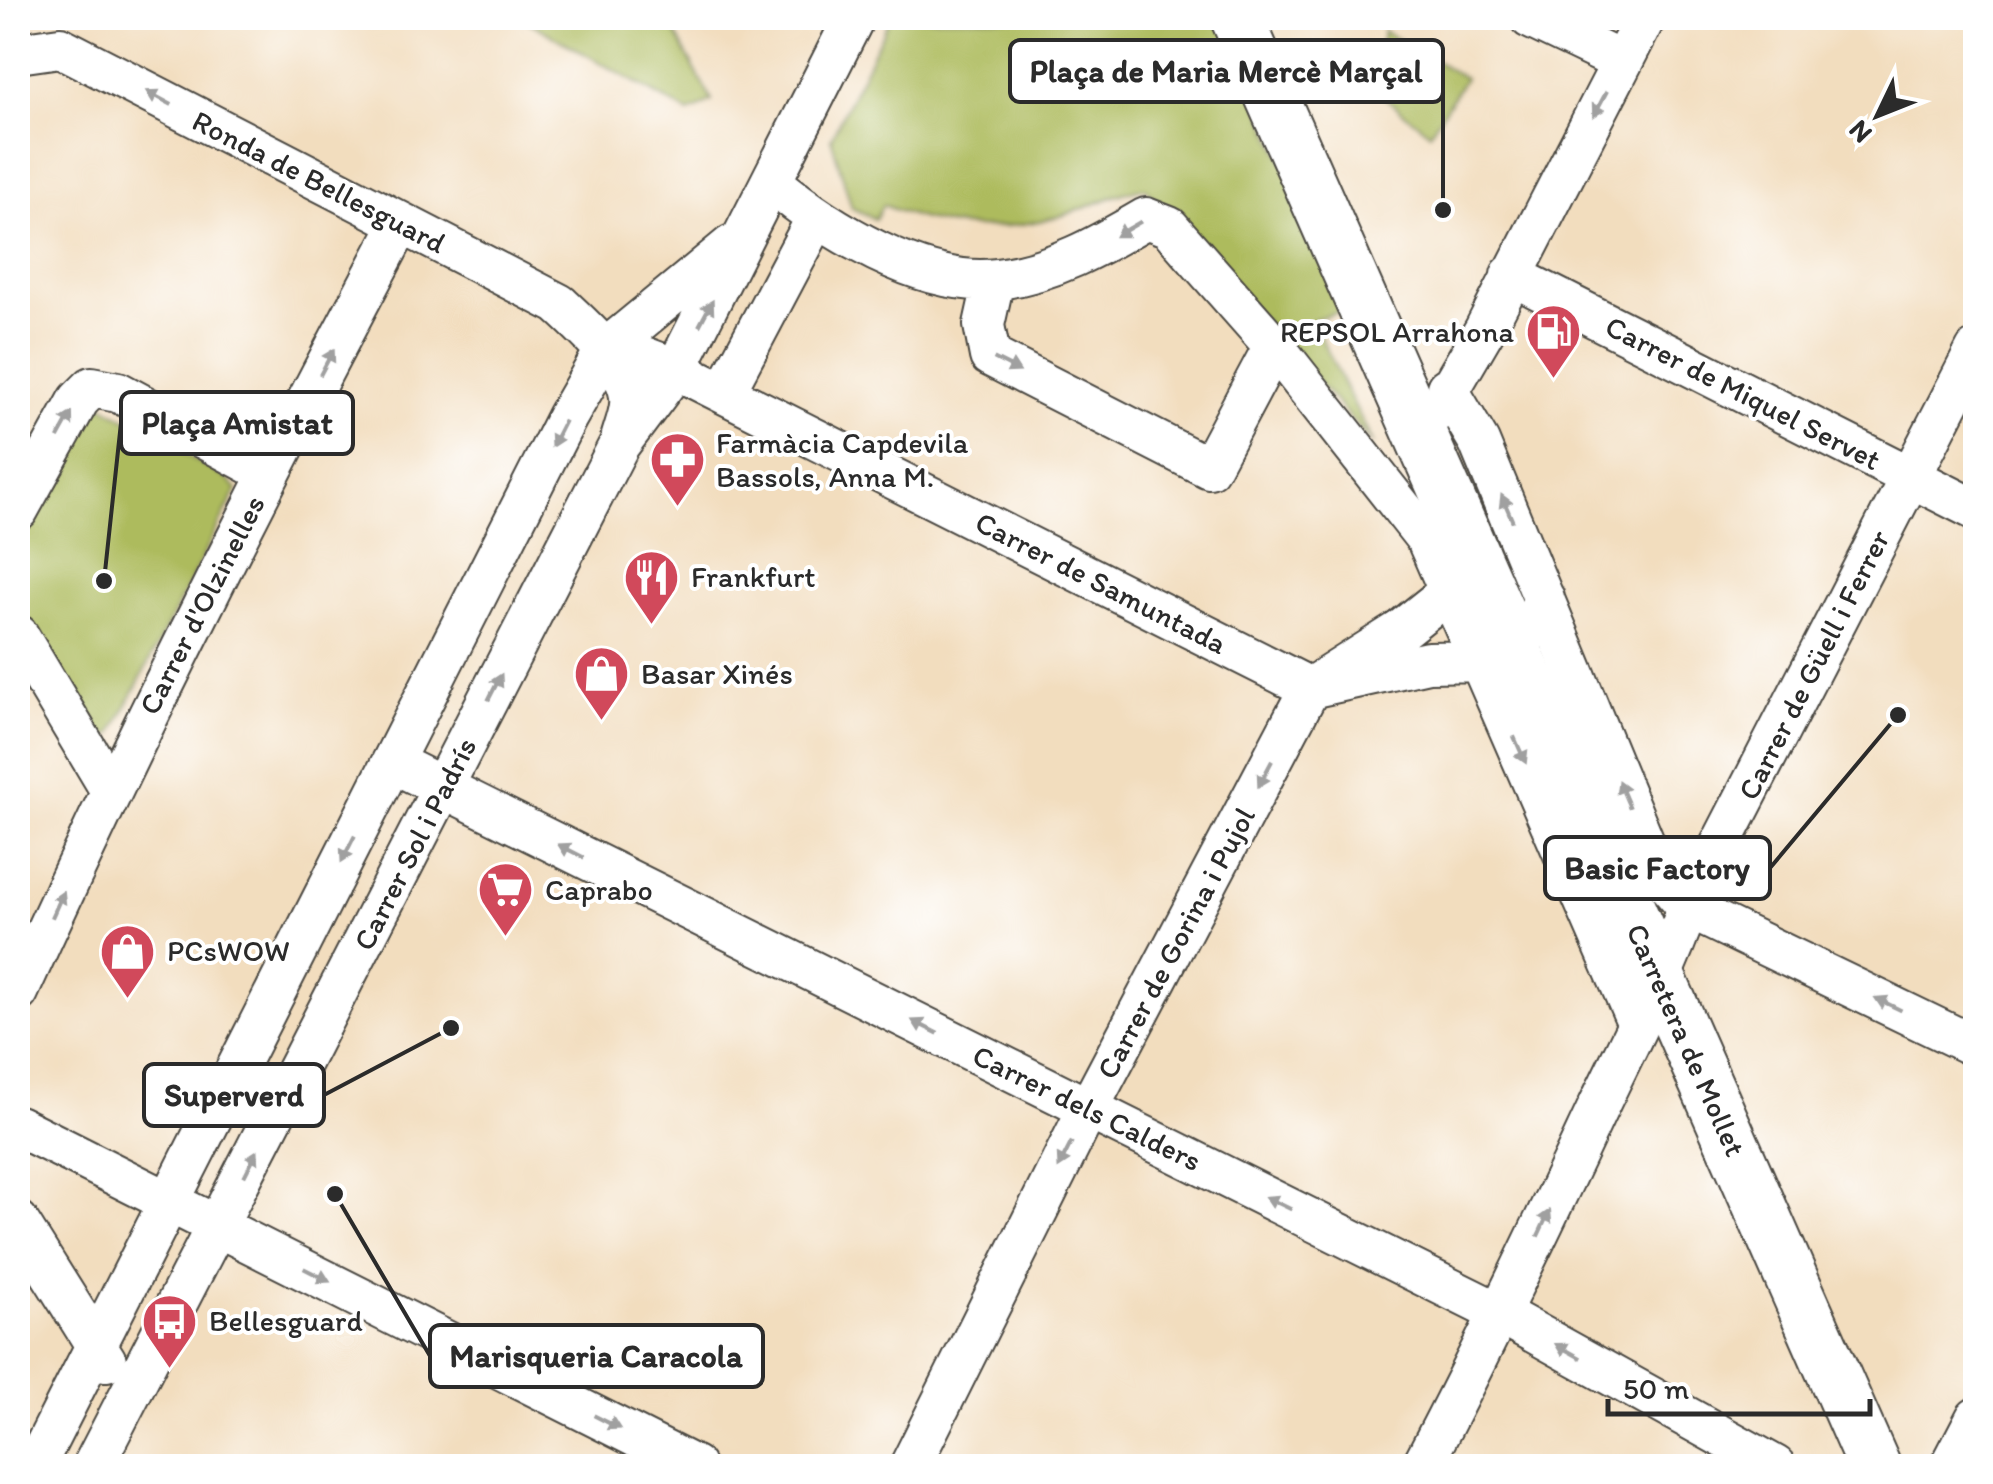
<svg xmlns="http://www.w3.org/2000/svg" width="1993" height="1484" font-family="Itim,sans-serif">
<rect width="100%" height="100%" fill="#fff"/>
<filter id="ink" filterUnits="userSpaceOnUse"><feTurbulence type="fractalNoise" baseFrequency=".01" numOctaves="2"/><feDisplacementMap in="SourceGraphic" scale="20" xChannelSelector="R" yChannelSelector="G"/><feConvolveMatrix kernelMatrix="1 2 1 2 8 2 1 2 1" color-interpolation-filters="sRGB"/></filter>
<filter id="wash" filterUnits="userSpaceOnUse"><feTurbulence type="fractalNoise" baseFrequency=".0048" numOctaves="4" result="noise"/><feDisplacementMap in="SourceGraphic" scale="40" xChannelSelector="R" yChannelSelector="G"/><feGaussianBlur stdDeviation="2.25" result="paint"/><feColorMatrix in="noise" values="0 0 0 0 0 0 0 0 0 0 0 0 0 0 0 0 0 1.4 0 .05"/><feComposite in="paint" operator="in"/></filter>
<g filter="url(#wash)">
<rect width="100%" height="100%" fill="#f2ddbe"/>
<path fill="#adbb5d" stroke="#6c7344" stroke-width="2.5" d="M522 18H667L712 101 689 113Z
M890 18H1221L1348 309 1312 320 1374 445 1145 188C1113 193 1088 209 1057 217 991 234 945 230 883 205L875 219 852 208 831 138Z
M1383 31 1465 78 1430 133 1375 90Z
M96 401 227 479 237 490 112 734 93 740 18 615V546Z"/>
</g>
<g filter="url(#ink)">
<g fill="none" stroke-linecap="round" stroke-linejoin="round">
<defs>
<path id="minor" d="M1530 18 1622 62
M18 53 60 47 559 304C582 326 634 370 630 405 629 417 623 431 620 443
M773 183C826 228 923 288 996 279 1051 273 1100 245 1146 218L1169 227 1274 346 1427 540 1638 1024
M1511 275 1976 510
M994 280 984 325 990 356 1209 468 1274 346
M606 349 628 351 676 369 1310 688 1428 662 1482 661 1516 650 1534 624 1544 598
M1447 388 1479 442 1656 871 1688 908 1976 1047
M724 393 816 219
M1437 411 1485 329 1645 18
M18 510 79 400 92 387 118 392 268 473
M18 635 110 789
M392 762 1501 1314 1775 1466
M18 992C136 732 265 478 400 225
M18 1126 694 1466
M18 1221 106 1361
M35 1466 567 417 606 349 732 245
M93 1466 619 445 676 369 854 18
M910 1466 1088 1109 1310 688 1400 631 1450 591
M1422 1466C1484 1347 1543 1225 1600 1103 1631 1038 1664 976 1688 908L1976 350
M1951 1466 1976 1418"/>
<path id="major" d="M1237 18 1874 1466"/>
</defs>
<use href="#minor" stroke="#494641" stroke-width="44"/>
<use href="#major" stroke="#494641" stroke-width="56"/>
<use href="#minor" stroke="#fff" stroke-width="40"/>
<use href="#major" stroke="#fff" stroke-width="52"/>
</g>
<defs><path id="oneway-solid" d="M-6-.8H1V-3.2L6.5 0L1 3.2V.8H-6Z" transform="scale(2.5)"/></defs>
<g fill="#a0a0a0">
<use href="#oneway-solid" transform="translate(159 98) rotate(-152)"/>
<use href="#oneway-solid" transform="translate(1600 104) rotate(118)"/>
<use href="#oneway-solid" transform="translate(1128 229) rotate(150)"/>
<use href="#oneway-solid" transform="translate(706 313) rotate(-62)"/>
<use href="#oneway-solid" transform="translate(327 362) rotate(-62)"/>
<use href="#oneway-solid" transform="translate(1007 365) rotate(27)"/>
<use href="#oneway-solid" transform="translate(65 425) rotate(-61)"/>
<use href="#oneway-solid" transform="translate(558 434) rotate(117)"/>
<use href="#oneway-solid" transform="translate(1507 508) rotate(-113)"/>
<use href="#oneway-solid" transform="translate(495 687) rotate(-63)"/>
<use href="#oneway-solid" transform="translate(1520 750) rotate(66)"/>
<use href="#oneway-solid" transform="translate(1265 774) rotate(118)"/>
<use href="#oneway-solid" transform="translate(1624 794) rotate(-113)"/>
<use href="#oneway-solid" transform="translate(348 849) rotate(117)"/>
<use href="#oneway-solid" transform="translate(571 851) rotate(-153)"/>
<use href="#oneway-solid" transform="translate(58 904) rotate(-66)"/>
<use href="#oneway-solid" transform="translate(1888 1004) rotate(-154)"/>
<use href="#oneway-solid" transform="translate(925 1027) rotate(-153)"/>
<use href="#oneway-solid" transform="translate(1065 1155) rotate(117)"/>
<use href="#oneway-solid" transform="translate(251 1163) rotate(-63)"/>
<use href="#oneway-solid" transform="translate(1278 1203) rotate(-154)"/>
<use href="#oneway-solid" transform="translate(1544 1223) rotate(-65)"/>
<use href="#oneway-solid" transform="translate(317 1275) rotate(27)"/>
<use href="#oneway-solid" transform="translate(1568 1351) rotate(-151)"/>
<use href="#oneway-solid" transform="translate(607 1422) rotate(27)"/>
</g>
</g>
<defs>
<symbol id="fuel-pin" viewBox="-11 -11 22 30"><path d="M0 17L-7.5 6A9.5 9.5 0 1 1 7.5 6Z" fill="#d1495b" stroke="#fff"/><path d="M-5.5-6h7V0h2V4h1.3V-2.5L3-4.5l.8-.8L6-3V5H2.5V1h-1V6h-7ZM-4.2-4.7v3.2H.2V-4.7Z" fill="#fff"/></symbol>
<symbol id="pharmacy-pin" viewBox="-11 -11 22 30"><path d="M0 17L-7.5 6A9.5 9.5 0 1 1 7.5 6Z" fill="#d1495b" stroke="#fff"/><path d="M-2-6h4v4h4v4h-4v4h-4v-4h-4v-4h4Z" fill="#fff"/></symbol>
<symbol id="restaurant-pin" viewBox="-11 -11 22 30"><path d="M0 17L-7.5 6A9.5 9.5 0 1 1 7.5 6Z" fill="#d1495b" stroke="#fff"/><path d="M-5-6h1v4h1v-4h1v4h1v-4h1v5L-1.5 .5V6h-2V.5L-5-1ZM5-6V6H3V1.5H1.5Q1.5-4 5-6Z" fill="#fff"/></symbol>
<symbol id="shop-pin" viewBox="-11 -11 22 30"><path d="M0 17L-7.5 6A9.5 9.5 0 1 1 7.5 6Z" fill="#d1495b" stroke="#fff"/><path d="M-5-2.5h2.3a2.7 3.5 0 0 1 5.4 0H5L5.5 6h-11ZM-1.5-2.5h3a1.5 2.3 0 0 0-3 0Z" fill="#fff"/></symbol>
<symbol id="supermarket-pin" viewBox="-11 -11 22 30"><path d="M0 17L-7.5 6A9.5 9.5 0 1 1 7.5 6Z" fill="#d1495b" stroke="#fff"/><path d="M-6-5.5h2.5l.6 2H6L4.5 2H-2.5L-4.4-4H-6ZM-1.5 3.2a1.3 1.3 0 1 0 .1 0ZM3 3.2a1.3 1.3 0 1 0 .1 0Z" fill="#fff"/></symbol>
<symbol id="bus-pin" viewBox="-11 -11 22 30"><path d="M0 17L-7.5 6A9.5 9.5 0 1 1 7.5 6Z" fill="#d1495b" stroke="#fff"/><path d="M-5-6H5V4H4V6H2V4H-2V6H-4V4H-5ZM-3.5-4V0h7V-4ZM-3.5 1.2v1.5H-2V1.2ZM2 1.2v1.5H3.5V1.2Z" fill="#fff"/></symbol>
</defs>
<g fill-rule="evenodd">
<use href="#fuel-pin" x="1522" y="300" width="63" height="86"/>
<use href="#pharmacy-pin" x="646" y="428" width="63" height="86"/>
<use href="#restaurant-pin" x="620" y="546" width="63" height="86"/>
<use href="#shop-pin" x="570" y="642" width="63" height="86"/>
<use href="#supermarket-pin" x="474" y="858" width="63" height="86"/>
<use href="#shop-pin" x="96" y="920" width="63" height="86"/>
<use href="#bus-pin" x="138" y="1290" width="63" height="86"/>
</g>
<g text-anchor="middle" stroke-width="8" stroke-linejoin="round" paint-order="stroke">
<g font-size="30" fill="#2b2b2b" stroke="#fff">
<text transform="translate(319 182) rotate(27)" y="10">Ronda de Bellesguard</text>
<text transform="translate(1743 393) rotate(27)" y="10">Carrer de Miquel Servet</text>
<text transform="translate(1101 583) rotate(27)" y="10">Carrer de Samuntada</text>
<text transform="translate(202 605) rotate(-63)" y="10">Carrer d'Olzinelles</text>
<text transform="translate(1814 665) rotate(-63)" y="10">Carrer de Güell i Ferrer</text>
<text transform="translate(415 844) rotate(-63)" y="10">Carrer Sol i Padrís</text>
<text transform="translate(1176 943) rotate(-62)" y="10">Carrer de Gorina i Pujol</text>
<text transform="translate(1686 1040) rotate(66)" y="10">Carretera de Mollet</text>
<text transform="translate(1087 1108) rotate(26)" y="10">Carrer dels Calders</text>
</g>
<g font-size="30" fill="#2b2b2b" stroke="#fff" text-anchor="start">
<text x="1514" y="342" text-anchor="end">REPSOL Arrahona</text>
<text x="716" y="453">Farmàcia Capdevila<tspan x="716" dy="34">Bassols, Anna M.</tspan></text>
<text x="691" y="587">Frankfurt</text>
<text x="641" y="684">Basar Xinés</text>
<text x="545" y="900">Caprabo</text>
<text x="167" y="961">PCsWOW</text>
<text x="209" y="1331">Bellesguard</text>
</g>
</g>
<path fill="none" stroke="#2b2b2b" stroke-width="4" d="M1443 210L1443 71M104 581L121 423M1898 715L1770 868M451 1028L324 1095M335 1194L430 1356"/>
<g fill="#2b2b2b" stroke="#fff" stroke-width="4">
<circle cx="1443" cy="210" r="10"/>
<circle cx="104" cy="581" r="10"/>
<circle cx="1898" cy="715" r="10"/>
<circle cx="451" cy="1028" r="10"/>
<circle cx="335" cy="1194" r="10"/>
</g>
<g fill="#fff" stroke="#2b2b2b" stroke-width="4">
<rect x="1010" y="40" width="433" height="62" rx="10"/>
<rect x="121" y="392" width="232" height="62" rx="10"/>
<rect x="1545" y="837" width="225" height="62" rx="10"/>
<rect x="144" y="1064" width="180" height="62" rx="10"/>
<rect x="430" y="1325" width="333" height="62" rx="10"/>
</g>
<g font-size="32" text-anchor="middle" font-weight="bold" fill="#2b2b2b">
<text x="1226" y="82">Plaça de Maria Mercè Marçal</text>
<text x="237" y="434">Plaça Amistat</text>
<text x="1657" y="879">Basic Factory</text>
<text x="234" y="1106">Superverd</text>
<text x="596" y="1367">Marisqueria Caracola</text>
</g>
<rect width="1993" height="1484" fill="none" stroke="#fff" stroke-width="60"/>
<g transform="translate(1878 115) rotate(227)" stroke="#ffffff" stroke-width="8" paint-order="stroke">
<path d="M0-8L18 38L0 25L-18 38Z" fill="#2b2b2b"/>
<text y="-15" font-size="28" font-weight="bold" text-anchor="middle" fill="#2b2b2b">N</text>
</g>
<path d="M1608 1399v15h262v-15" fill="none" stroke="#2b2b2b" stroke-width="5"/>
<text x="1623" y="1399" font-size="30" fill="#2b2b2b" stroke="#ffffff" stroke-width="8" paint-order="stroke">50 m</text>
</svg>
